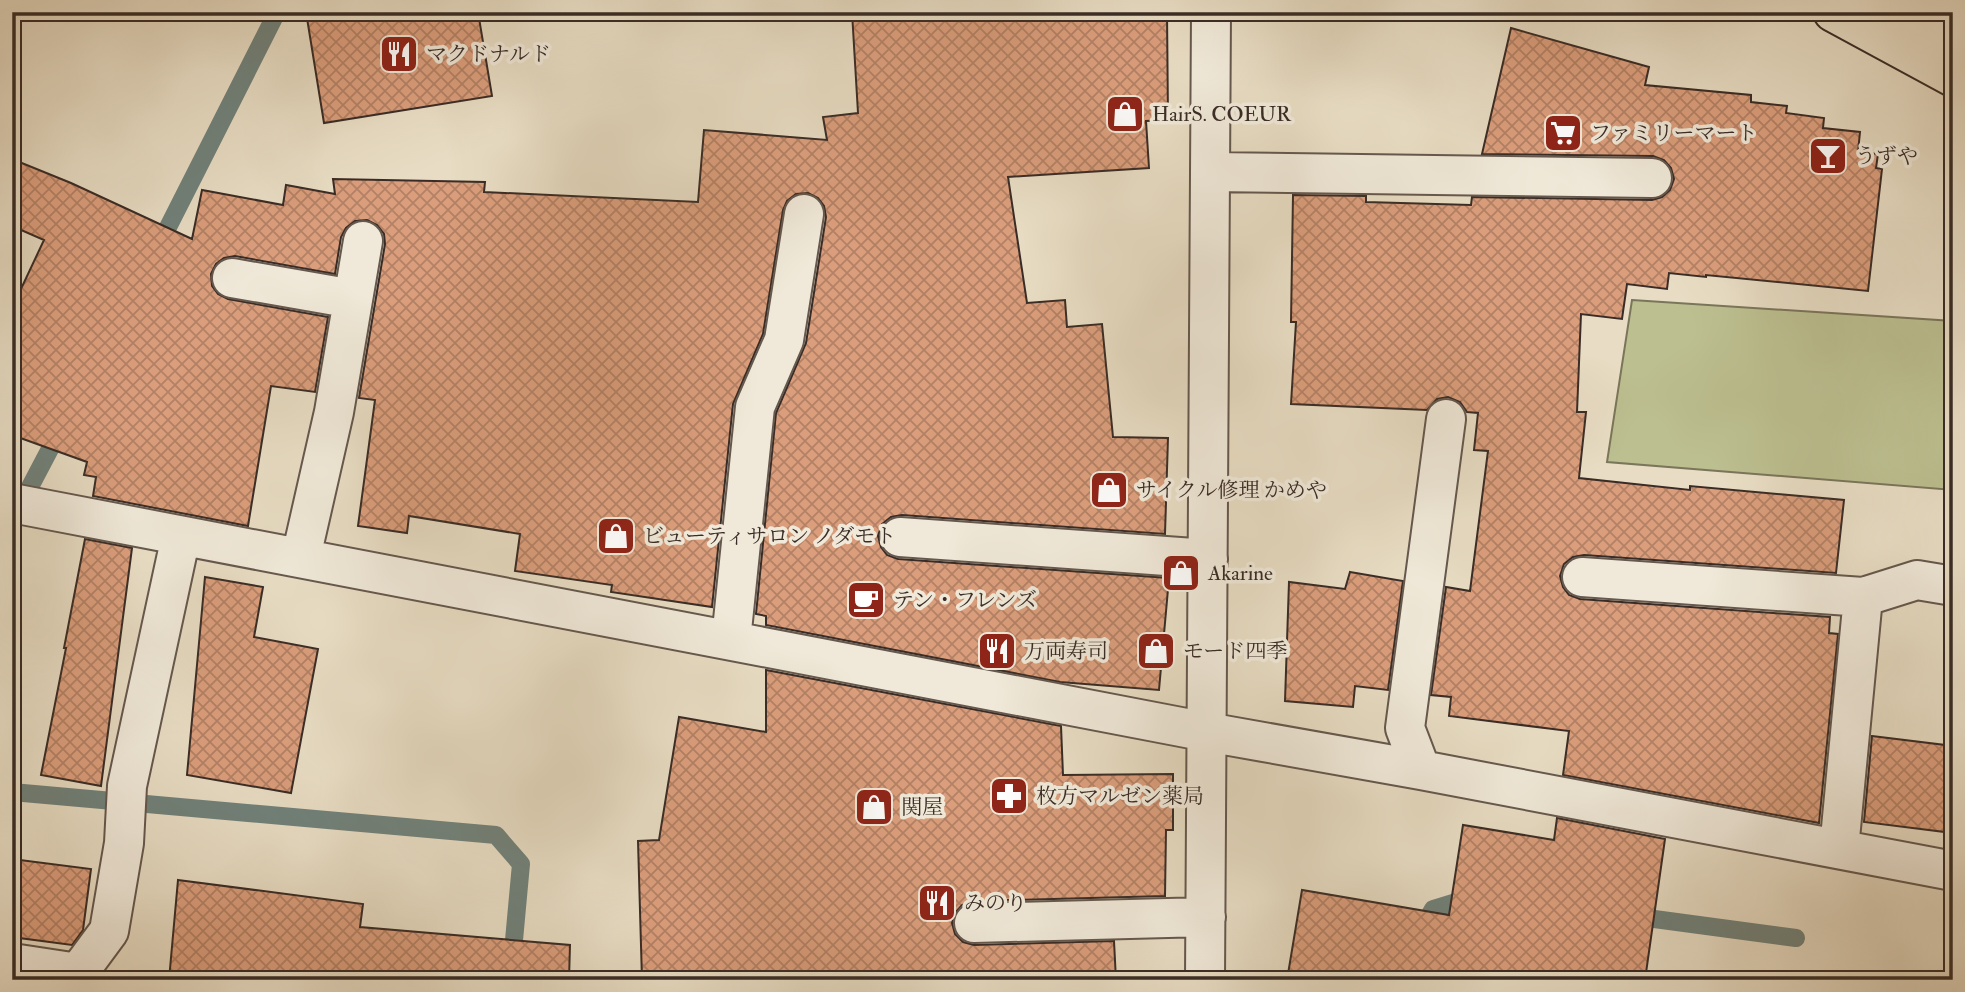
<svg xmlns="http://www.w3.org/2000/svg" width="1965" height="992" font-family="'IM FELL Double Pica','Noto Serif JP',serif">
<defs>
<pattern id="building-cross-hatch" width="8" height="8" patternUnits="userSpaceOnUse" patternTransform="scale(1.75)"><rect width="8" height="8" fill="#db9e7c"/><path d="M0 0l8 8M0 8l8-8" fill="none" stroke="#b38165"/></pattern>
</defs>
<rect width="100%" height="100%" fill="#e8ddc4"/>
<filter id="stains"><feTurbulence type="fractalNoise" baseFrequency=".00286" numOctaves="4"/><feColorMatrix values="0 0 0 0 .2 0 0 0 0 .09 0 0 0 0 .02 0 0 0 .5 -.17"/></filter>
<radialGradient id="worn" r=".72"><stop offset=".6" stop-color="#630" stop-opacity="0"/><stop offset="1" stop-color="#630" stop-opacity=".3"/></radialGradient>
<path fill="#bcbf90" stroke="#7a765b" stroke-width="2" d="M1632 300 1953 321V490L1607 462Z"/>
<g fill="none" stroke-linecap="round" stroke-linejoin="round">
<path stroke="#71827b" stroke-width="18" d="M157 249 277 12
M20 506 61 428
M12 792 496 835 521 864 512 962
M1632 916 1796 938
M1421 931 1433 909 1472 897"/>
</g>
<path fill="url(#building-cross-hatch)" stroke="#392c26" stroke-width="2" d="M306 12H478L492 96 324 123Z
M852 12H1167L1168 120 1146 121 1149 168 1008 177 1027 303 1065 300 1067 327 1102 324 1113 437 1168 438 1165 534 902 515 891 517 882 524 878 536 881 547 887 555 898 559 1169 578 1159 690 1060 682 766 625V616L756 614 776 413 806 343 826 217 824 206 818 198 808 193 796 194 787 201 783 210 763 334 733 404 712 607 611 592 612 585 515 571 520 534 409 516 407 533 358 526 375 400 359 398 385 244 384 234 377 225 367 220 355 221 346 228 341 237 335 274 235 256 224 258 216 264 211 274 212 286 218 294 228 299 328 317 315 392 271 386 248 526 93 496 96 477 84 475 87 462 12 435V308L44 240 12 226V159L71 183 192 239 202 190 283 205 286 185 335 194 333 179 485 182 484 192 698 202 704 130 827 140 823 117 858 113Z
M1511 28 1649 67 1645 85 1751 95V102L1787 106 1786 113 1824 118 1823 128 1860 132 1858 152 1878 154 1876 168 1882 169 1868 291 1706 275V277L1669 273 1667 289 1627 284 1622 319 1581 314 1577 412H1586L1579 478 1690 490V486L1844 500 1836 573 1584 555 1573 557 1564 564 1560 576 1563 587 1569 595 1580 599 1830 617 1829 633 1838 634 1819 823 1563 775 1569 731 1449 716 1451 697 1431 695 1446 587 1470 591 1488 451 1474 450 1478 413 1467 412 1460 402 1448 397 1437 399 1427 410 1291 404 1296 322H1291L1293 195 1366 196V202L1471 205 1472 197 1652 200 1662 197 1670 190 1674 179 1671 168 1664 160 1653 156 1482 154Z
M85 539 132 548 101 786 41 775 66 648H64Z
M1350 572 1403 581 1388 690 1355 686 1353 707 1285 701 1289 582 1345 589Z
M205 577 263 587 254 637 318 649 291 793 187 775Z
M766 670 1061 726 1063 775 1173 774V830H1166L1165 896 973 901 962 905 955 913 952 923 955 934 963 942 974 945 1114 941 1116 980H642L638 841 659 840 679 717 766 732Z
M1872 736 1953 746V833L1864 822Z
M1557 818 1665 839 1645 980H1287L1302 890 1449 915 1463 825 1554 840Z
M12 859 91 869 83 930 72 945 12 937Z
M178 880 363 904 360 927 570 945 569 980H169Z"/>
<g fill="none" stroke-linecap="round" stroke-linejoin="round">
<defs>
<path id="minor" d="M1210 172 1652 178
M232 278 353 299
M12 503 1207 732 1421 770 1953 871
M900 537 1208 559
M301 557 334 412 363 241
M1582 577 1863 597 1917 580 1953 586
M731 640 755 407 784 340 804 214
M1421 770 1405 728 1446 419
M1839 849 1863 597
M974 923 1206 917
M12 963 78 973
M76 980 78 973 109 931 124 843 127 786 181 536
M1205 980 1211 12"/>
<path id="major" d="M1833 12 1953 77
M1880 19 1953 41"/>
</defs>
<use href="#minor" stroke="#65584e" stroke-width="42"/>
<use href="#major" stroke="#392c26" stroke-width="42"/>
<use href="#minor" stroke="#f0e9d9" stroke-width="38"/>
<use href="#major" stroke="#e8ddc4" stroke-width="38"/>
</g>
<defs>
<symbol id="restaurant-square" viewBox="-11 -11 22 22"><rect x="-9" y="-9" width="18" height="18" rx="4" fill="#8f2418" stroke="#f0e9d9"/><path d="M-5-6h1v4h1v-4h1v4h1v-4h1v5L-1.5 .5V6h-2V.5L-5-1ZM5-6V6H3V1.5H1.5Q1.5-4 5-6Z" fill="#fff"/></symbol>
<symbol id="shop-square" viewBox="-11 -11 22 22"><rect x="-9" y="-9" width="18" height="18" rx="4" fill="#8f2418" stroke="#f0e9d9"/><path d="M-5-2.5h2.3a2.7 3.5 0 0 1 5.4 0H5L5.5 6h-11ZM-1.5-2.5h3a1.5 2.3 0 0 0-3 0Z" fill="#fff"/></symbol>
<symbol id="supermarket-square" viewBox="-11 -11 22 22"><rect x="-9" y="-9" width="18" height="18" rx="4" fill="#8f2418" stroke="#f0e9d9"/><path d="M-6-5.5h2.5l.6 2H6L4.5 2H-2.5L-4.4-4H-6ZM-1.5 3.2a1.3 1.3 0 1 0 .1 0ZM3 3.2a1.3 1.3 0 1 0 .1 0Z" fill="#fff"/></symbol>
<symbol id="bar-square" viewBox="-11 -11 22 22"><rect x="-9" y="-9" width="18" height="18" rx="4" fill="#8f2418" stroke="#f0e9d9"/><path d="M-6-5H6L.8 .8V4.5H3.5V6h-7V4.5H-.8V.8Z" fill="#fff"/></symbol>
<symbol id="cafe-square" viewBox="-11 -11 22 22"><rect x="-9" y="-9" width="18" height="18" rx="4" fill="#8f2418" stroke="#f0e9d9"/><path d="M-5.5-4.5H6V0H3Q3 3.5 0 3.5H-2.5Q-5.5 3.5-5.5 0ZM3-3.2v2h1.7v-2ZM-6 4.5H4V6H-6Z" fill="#fff"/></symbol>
<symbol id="pharmacy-square" viewBox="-11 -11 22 22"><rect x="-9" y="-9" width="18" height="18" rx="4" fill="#8f2418" stroke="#f0e9d9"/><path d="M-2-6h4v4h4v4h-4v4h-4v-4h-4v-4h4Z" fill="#fff"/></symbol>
</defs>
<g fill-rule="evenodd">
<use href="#restaurant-square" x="377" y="32" width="44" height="44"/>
<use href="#shop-square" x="1103" y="92" width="44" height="44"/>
<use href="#supermarket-square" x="1541" y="111" width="44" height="44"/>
<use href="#bar-square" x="1806" y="134" width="44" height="44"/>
<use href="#shop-square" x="1087" y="468" width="44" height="44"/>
<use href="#shop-square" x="594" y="514" width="44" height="44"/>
<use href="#shop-square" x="1159" y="551" width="44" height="44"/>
<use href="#cafe-square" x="844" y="578" width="44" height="44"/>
<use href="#restaurant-square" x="975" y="629" width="44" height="44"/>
<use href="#shop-square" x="1134" y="629" width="44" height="44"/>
<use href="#pharmacy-square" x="987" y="774" width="44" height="44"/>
<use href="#shop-square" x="852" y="785" width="44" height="44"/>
<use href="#restaurant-square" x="915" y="881" width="44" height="44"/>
</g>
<g text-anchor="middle" stroke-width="7" stroke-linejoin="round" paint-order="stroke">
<g font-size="21" fill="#392c26" stroke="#f0e9d9" text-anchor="start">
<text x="426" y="61">マクドナルド</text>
<text x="1152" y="121">HairS. COEUR</text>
<text x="1590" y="140">ファミリーマート</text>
<text x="1855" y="163">うずや</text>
<text x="1136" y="497">サイクル修理 かめや</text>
<text x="643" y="543">ビューティサロン ノダモト</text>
<text x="1208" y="580">Akarine</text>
<text x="893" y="607">テン・フレンズ</text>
<text x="1024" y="658">万両寿司</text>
<text x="1183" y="658">モード四季</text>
<text x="1036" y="803">枚方マルゼン薬局</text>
<text x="901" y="814">関屋</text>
<text x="964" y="910">みのり</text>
</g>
</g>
<rect width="1965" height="992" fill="none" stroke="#e8ddc4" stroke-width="42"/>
<rect x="14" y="14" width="1937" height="964" fill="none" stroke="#392c26" stroke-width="3.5"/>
<rect x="21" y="21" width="1923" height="950" fill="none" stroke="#392c26" stroke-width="2"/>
<rect width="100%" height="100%" filter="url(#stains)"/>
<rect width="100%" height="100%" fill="url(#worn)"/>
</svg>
